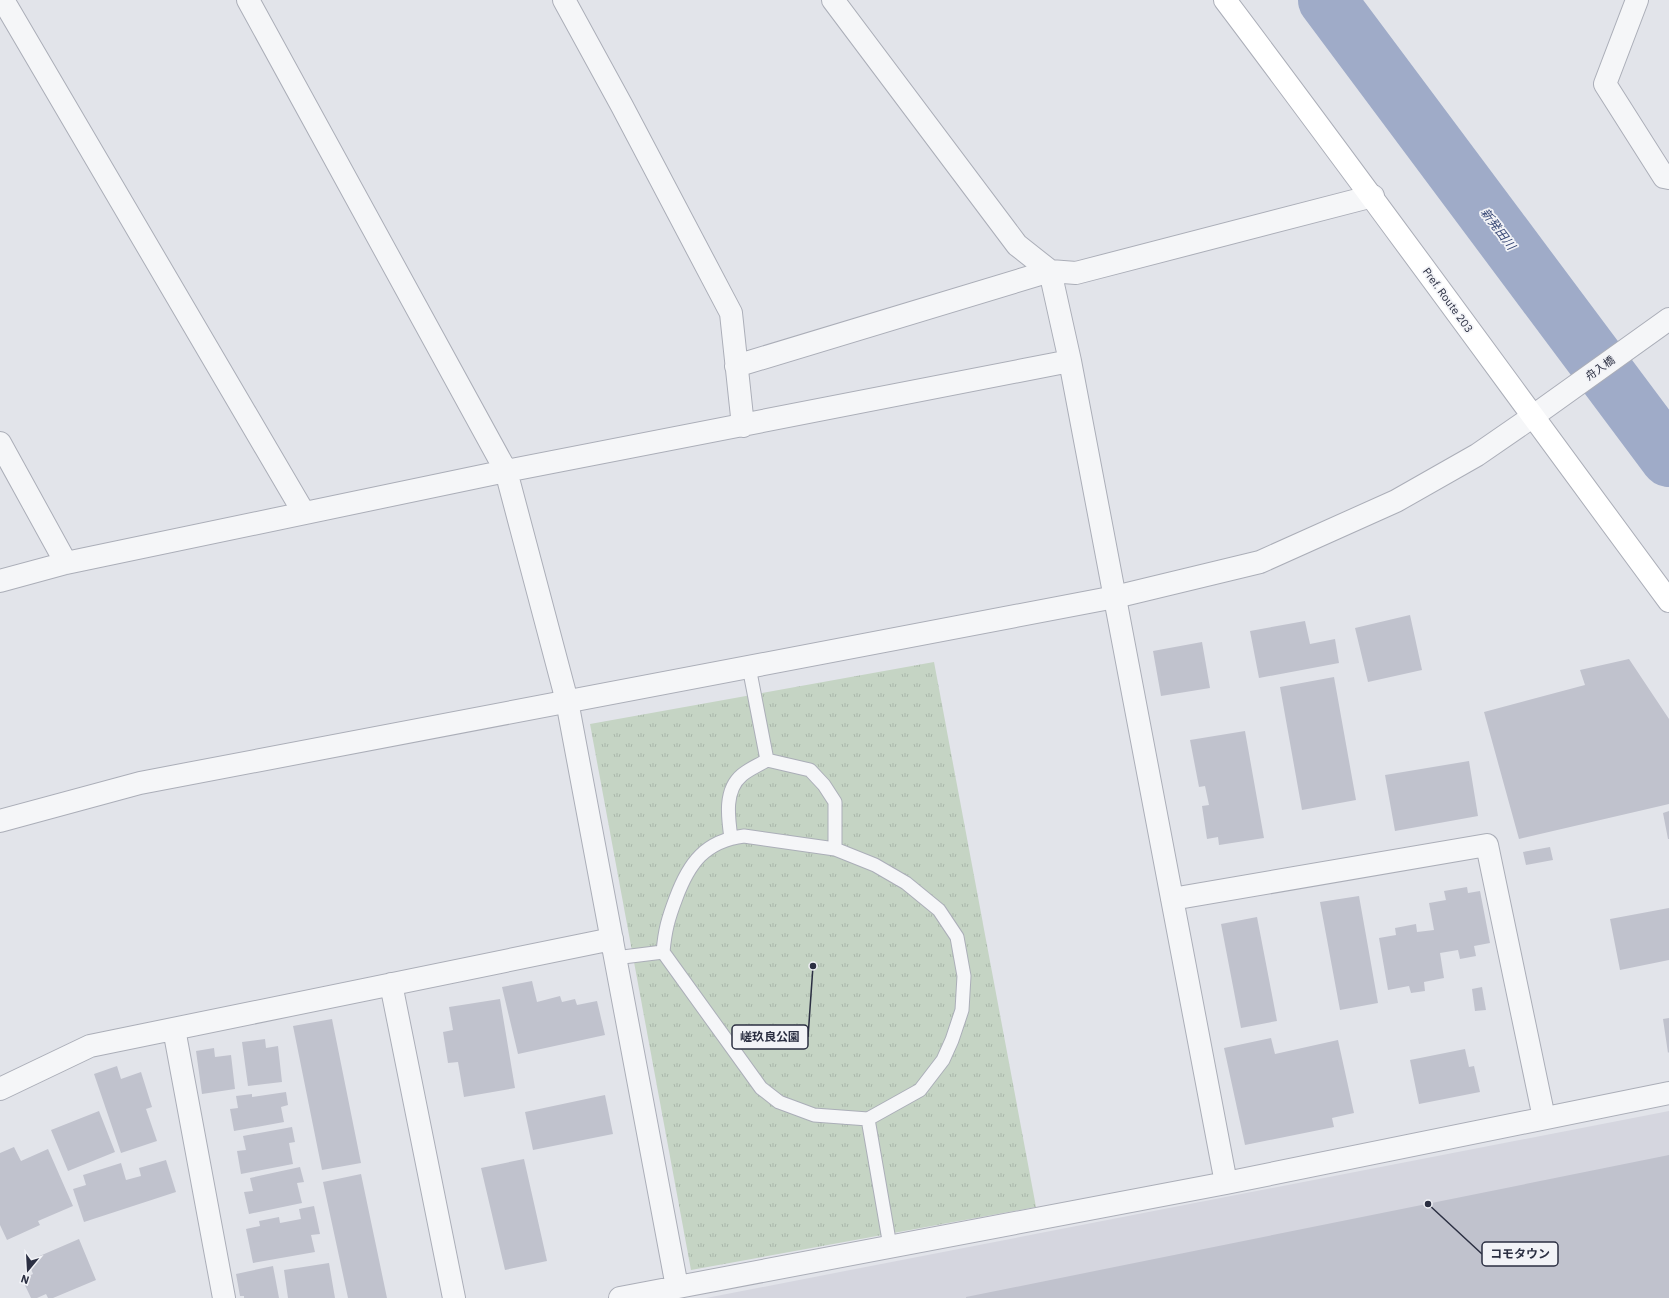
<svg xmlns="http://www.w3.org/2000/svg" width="1669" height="1298" font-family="'IBM Plex Sans','Noto Sans JP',sans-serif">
<defs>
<pattern id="park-tufts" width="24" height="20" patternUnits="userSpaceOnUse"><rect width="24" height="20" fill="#c5d4c4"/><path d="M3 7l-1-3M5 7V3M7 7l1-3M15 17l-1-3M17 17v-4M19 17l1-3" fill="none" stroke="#a9b6aa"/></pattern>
</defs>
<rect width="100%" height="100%" fill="#e2e4ea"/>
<path fill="#d5d6df" d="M1669 1111V1298H706Z"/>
<path fill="url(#park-tufts)" d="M934 662 1036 1207 691 1270 590 724Z"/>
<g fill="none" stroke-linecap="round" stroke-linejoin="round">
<path stroke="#9fabc8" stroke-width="58" d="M1327 0 1669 458"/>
</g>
<path fill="#c0c2cd" d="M1410 615 1422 670 1368 682 1355 628Z
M1305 621 1310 644 1335 639 1339 663 1259 678 1250 631Z
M1202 642 1210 688 1161 696 1153 651Z
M1629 659 1669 719V804L1519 839 1484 712 1585 685 1580 670Z
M1334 677 1356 800 1302 810 1280 687Z
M1245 731 1264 838 1219 845 1218 837 1207 839 1202 806 1209 805 1205 786 1199 787 1190 740Z
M1469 761 1478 816 1395 831 1385 775Z
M1669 811V839H1668L1663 813Z
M1550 847 1553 860 1526 865 1523 852Z
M1467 887 1468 893 1480 891 1490 943 1474 946 1476 956 1460 959 1458 950 1440 953 1444 978 1424 982 1425 991 1411 993 1409 986 1388 990 1379 938 1396 935 1395 928 1416 924 1417 932 1434 930 1429 903 1446 900 1444 891Z
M1359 896 1378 1003 1340 1010 1320 902Z
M1669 908V960L1620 970 1610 919Z
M1257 917 1277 1021 1241 1028 1221 924Z
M532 981 537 1002 560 996 562 1002 575 999 577 1005 597 1001 605 1035 518 1054 502 987Z
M1482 987 1486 1010 1475 1011 1472 989Z
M500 999 515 1088 464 1097 458 1062 448 1063 443 1032 453 1030 449 1007Z
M1669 1018V1052L1668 1053 1663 1019Z
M332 1019 361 1163 322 1170 293 1026Z
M1271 1038 1275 1054 1338 1040 1354 1113 1332 1118 1334 1127 1245 1145 1224 1048Z
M265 1039 266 1048 278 1046 282 1082 248 1086 242 1042Z
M214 1048 215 1057 231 1055 235 1089 202 1094 196 1051Z
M1465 1049 1469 1067 1474 1066 1480 1092 1419 1104 1410 1060Z
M117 1066 121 1079 141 1072 152 1107 146 1109 157 1141 121 1153 94 1074Z
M286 1092 288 1105 281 1107 284 1122 234 1131 230 1109 238 1108 236 1096 252 1094V1097Z
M605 1095 613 1134 533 1150 525 1112Z
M99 1111 115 1152 68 1171 51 1130Z
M292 1127 295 1142 289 1143 293 1164 241 1174 237 1151 246 1150 243 1136Z
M14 1147 21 1161 48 1149 73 1206 38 1221 40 1225 7 1240 0 1225V1153Z
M1669 1155V1298H966V1297Z
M524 1159 547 1261 505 1270 481 1168Z
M166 1160 176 1192 84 1222 73 1189 86 1185 83 1175 121 1163 126 1180 141 1176 139 1168Z
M300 1167 304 1182 297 1183 302 1203 249 1214 244 1192 253 1191 250 1178Z
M361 1174 387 1298H348L323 1182Z
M314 1206 320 1234 311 1235 315 1252 253 1263 246 1229 260 1226 259 1221 279 1217 280 1223 301 1219 299 1209Z
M79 1239 96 1280 53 1298H48L46 1294 37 1298H31L22 1279 33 1274 28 1261Z
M329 1263 335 1298H288L284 1270Z
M273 1266 279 1298H244V1296H240L236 1274Z"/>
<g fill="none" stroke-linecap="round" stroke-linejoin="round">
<defs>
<path id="service" d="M749 667 767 760
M731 838C728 817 724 790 742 775 749 769 759 765 767 760L810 770 824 785 835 802V849
M615 958 663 952 761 1088 779 1102 814 1115 868 1119 920 1090 943 1060 952 1040 962 1010 964 976 957 937 939 910 906 883 875 865 835 849 744 836C705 841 689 863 676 898 668 919 665 930 663 952
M868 1119 890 1246"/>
<path id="minor" d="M3 0 304 513
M248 0 506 471 567 701 677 1287
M564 0 622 106 731 313 743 426
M833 0 1017 245 1050 271 1070 361 1226 1183
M1637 0 1605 84 1664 177 1669 178
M736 366 1050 271 1076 273 1373 196
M1532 417 1669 319
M0 443 66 563
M0 581 66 563 506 471 1070 361
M1172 899 1487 845 1544 1118
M391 984 454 1298
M174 1029 224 1298
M0 1089 90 1046 612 939
M620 1298 1226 1183 1669 1093"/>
<path id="tertiary" d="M0 821 140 783 1115 597 1260 562 1396 501 1477 455 1532 417"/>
<path id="secondary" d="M1225 0C1375 199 1521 401 1669 601"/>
</defs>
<use href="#service" stroke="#abaeb8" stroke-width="15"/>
<use href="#minor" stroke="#abaeb8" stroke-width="24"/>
<use href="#tertiary" stroke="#abaeb8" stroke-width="24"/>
<use href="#secondary" stroke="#abaeb8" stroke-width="24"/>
<use href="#service" stroke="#f5f6f8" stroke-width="13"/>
<use href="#minor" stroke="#f5f6f8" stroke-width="22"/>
<use href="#tertiary" stroke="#f5f6f8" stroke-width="22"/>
<use href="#secondary" stroke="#fff" stroke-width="22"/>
</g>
<g text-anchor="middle" stroke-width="3.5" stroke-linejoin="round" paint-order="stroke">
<g font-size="11" fill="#2b2f42" stroke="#f2f3f7">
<text transform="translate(1448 300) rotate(54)" y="4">Pref. Route 203</text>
<text transform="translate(1600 368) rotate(-35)" y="4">舟入橋</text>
</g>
<g font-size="12" font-style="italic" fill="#364674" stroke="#f2f3f7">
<text transform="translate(1498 229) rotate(53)" y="4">新発田川</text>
</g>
</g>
<path fill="none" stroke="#2b2f42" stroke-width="1.5" d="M813 966L808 1037M1428 1204L1482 1254"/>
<g fill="#2b2f42" stroke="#f2f3f7" stroke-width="1.5">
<circle cx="813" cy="966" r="4"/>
<circle cx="1428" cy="1204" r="4"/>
</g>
<g fill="#f2f3f7" stroke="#2b2f42" stroke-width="1.5">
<rect x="732" y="1025" width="76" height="24" rx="4"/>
<rect x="1482" y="1242" width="76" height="24" rx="4"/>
</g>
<g font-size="12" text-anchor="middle" font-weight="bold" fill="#2b2f42">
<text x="770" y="1041">嵯玖良公園</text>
<text x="1520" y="1258">コモタウン</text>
</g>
<g transform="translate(28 1270) rotate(198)" stroke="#f2f3f7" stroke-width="3" paint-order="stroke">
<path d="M0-3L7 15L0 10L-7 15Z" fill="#2b2f42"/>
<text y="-6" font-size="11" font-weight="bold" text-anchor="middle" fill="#2b2f42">N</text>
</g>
</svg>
